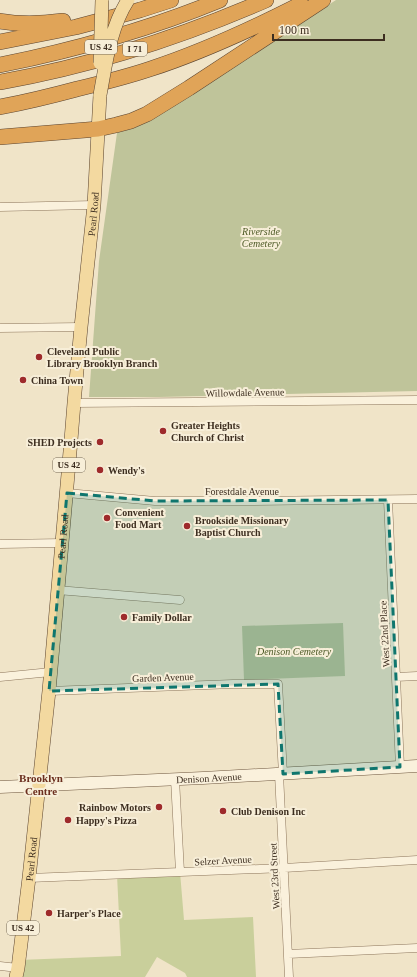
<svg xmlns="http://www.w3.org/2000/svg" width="417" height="977" font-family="Georgia,serif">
<rect width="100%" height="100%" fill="#f0e4c8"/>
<path fill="#c9cf9b" d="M180 872 184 920 253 917 256 977H187L185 973 157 957 145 977H16L19 960 121 956 117 875Z"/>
<path fill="#bfc49a" d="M336 0H417V391L159 397H89L99 261 117 133 145 120 272 41Z
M343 623 345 676 244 680 242 626Z"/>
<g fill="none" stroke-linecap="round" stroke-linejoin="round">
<defs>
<path id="street" d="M0 207 94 205
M0 328 81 327
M74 403 417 400
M67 493 155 501H253L417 499
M388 500 400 767
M0 544 62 543
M57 590 180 600
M0 677 51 672
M396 677 417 676
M49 691 233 684H278L283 774
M279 774 289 977
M175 779 180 872
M29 878 284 868 417 860
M288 954 417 948
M0 966 18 968"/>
<g id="secondary">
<path id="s1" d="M0 787 203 778 417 766"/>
</g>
<g id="primary">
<path id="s2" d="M16 977 18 968 29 878 49 691 71 440 74 403 81 327 94 205 100 95"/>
</g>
<path id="highway" d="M0 21C21 25 42 24 63 21
M0 42 76 27 140 10 171 0
M0 65C74 50 150 29 220 0
M0 82C91 66 181 37 266 0
M0 107C26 102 51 96 77 89 102 83 126 77 150 69 202 52 252 29 301 4
M0 137 98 129 116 125 131 121 147 114 189 88 323 0"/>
</defs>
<use href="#street" stroke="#8d765c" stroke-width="9"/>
<use href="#secondary" stroke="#6f573f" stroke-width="13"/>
<use href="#primary" stroke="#5b4430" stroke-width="14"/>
<use href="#highway" stroke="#5b4430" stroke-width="16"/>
<use href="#street" stroke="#faf1dc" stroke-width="8"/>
<use href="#secondary" stroke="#faf1dc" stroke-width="12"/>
<use href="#primary" stroke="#f3d9a0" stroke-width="13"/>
<use href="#highway" stroke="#e0a458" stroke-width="15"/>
<defs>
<path id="primary-bridge" d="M100 63 102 0
M100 95C106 63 110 28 128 0"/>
</defs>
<use href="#primary-bridge" stroke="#5b4430" stroke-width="14" stroke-linecap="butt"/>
<use href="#primary-bridge" stroke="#f3d9a0" stroke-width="13"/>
</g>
<path fill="#0f766e" fill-opacity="0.2" stroke="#0f766e" stroke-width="3" stroke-dasharray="8 5" stroke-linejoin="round" d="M67 493 155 501 388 500 400 767 283 774 278 684 49 691Z"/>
<g fill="#9e2a2b" stroke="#f7eed8" stroke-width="1.5">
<circle cx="39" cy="357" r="4"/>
<circle cx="23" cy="380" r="4"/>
<circle cx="163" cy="431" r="4"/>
<circle cx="100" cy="442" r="4"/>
<circle cx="100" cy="470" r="4"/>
<circle cx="107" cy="518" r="4"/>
<circle cx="187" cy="526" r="4"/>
<circle cx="124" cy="617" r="4"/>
<circle cx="159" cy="807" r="4"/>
<circle cx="223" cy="811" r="4"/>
<circle cx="68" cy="820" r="4"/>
<circle cx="49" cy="913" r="4"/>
</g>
<g text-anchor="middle" stroke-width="4" stroke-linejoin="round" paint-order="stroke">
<g fill="#f7eed8" stroke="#756857" stroke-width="1">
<rect x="85" y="40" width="32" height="14" rx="3"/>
<rect x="123" y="42" width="24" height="14" rx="3"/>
<rect x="53" y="458" width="32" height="14" rx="3"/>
<rect x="7" y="921" width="32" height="14" rx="3"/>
</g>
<g font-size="9" font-weight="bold" fill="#3d2e20">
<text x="101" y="50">US 42</text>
<text x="135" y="52">I 71</text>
<text x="69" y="468">US 42</text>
<text x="23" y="931">US 42</text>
</g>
<g font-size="10" fill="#3d2e20" stroke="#f7eed8">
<text dy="4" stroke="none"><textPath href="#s2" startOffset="767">Pearl Road</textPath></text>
<text transform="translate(245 392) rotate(-1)" y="4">Willowdale Avenue</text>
<text x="242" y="495">Forestdale Avenue</text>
<text dy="4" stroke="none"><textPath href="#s2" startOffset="443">Pearl Road</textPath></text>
<text transform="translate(384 634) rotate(-93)" y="4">West 22nd Place</text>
<text transform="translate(163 677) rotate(-2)" y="4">Garden Avenue</text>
<text dy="4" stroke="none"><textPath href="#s1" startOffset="209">Denison Avenue</textPath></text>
<text dy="4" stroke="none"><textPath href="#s2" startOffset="119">Pearl Road</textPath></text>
<text transform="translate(223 860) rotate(-3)" y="4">Selzer Avenue</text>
<text transform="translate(274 876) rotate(-93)" y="4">West 23rd Street</text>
</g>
<g font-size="10" font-style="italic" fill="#4d5a26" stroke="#f7eed8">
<text x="261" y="235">Riverside<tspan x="261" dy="12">Cemetery</tspan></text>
<text x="294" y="655">Denison Cemetery</text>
</g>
<g font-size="10" font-weight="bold" fill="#3d2e20" stroke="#f7eed8" text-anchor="start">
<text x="47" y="355">Cleveland Public<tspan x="47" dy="12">Library Brooklyn Branch</tspan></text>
<text x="31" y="384">China Town</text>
<text x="171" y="429">Greater Heights<tspan x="171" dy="12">Church of Christ</tspan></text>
<text x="92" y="446" text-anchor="end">SHED Projects</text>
<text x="108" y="474">Wendy's</text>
<text x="115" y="516">Convenient<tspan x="115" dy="12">Food Mart</tspan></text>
<text x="195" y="524">Brookside Missionary<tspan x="195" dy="12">Baptist Church</tspan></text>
<text x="132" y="621">Family Dollar</text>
<text x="151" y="811" text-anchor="end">Rainbow Motors</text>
<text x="231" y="815">Club Denison Inc</text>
<text x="76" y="824">Happy's Pizza</text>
<text x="57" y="917">Harper's Place</text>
</g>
<g font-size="11" font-weight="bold" fill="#6b2e1e" stroke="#f7eed8">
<text x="41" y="782">Brooklyn<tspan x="41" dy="13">Centre</tspan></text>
</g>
</g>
<path d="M273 34v6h111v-6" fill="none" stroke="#3d2e20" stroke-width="2"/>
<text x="279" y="34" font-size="12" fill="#3d2e20" stroke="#f7eed8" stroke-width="3" paint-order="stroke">100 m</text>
</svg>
